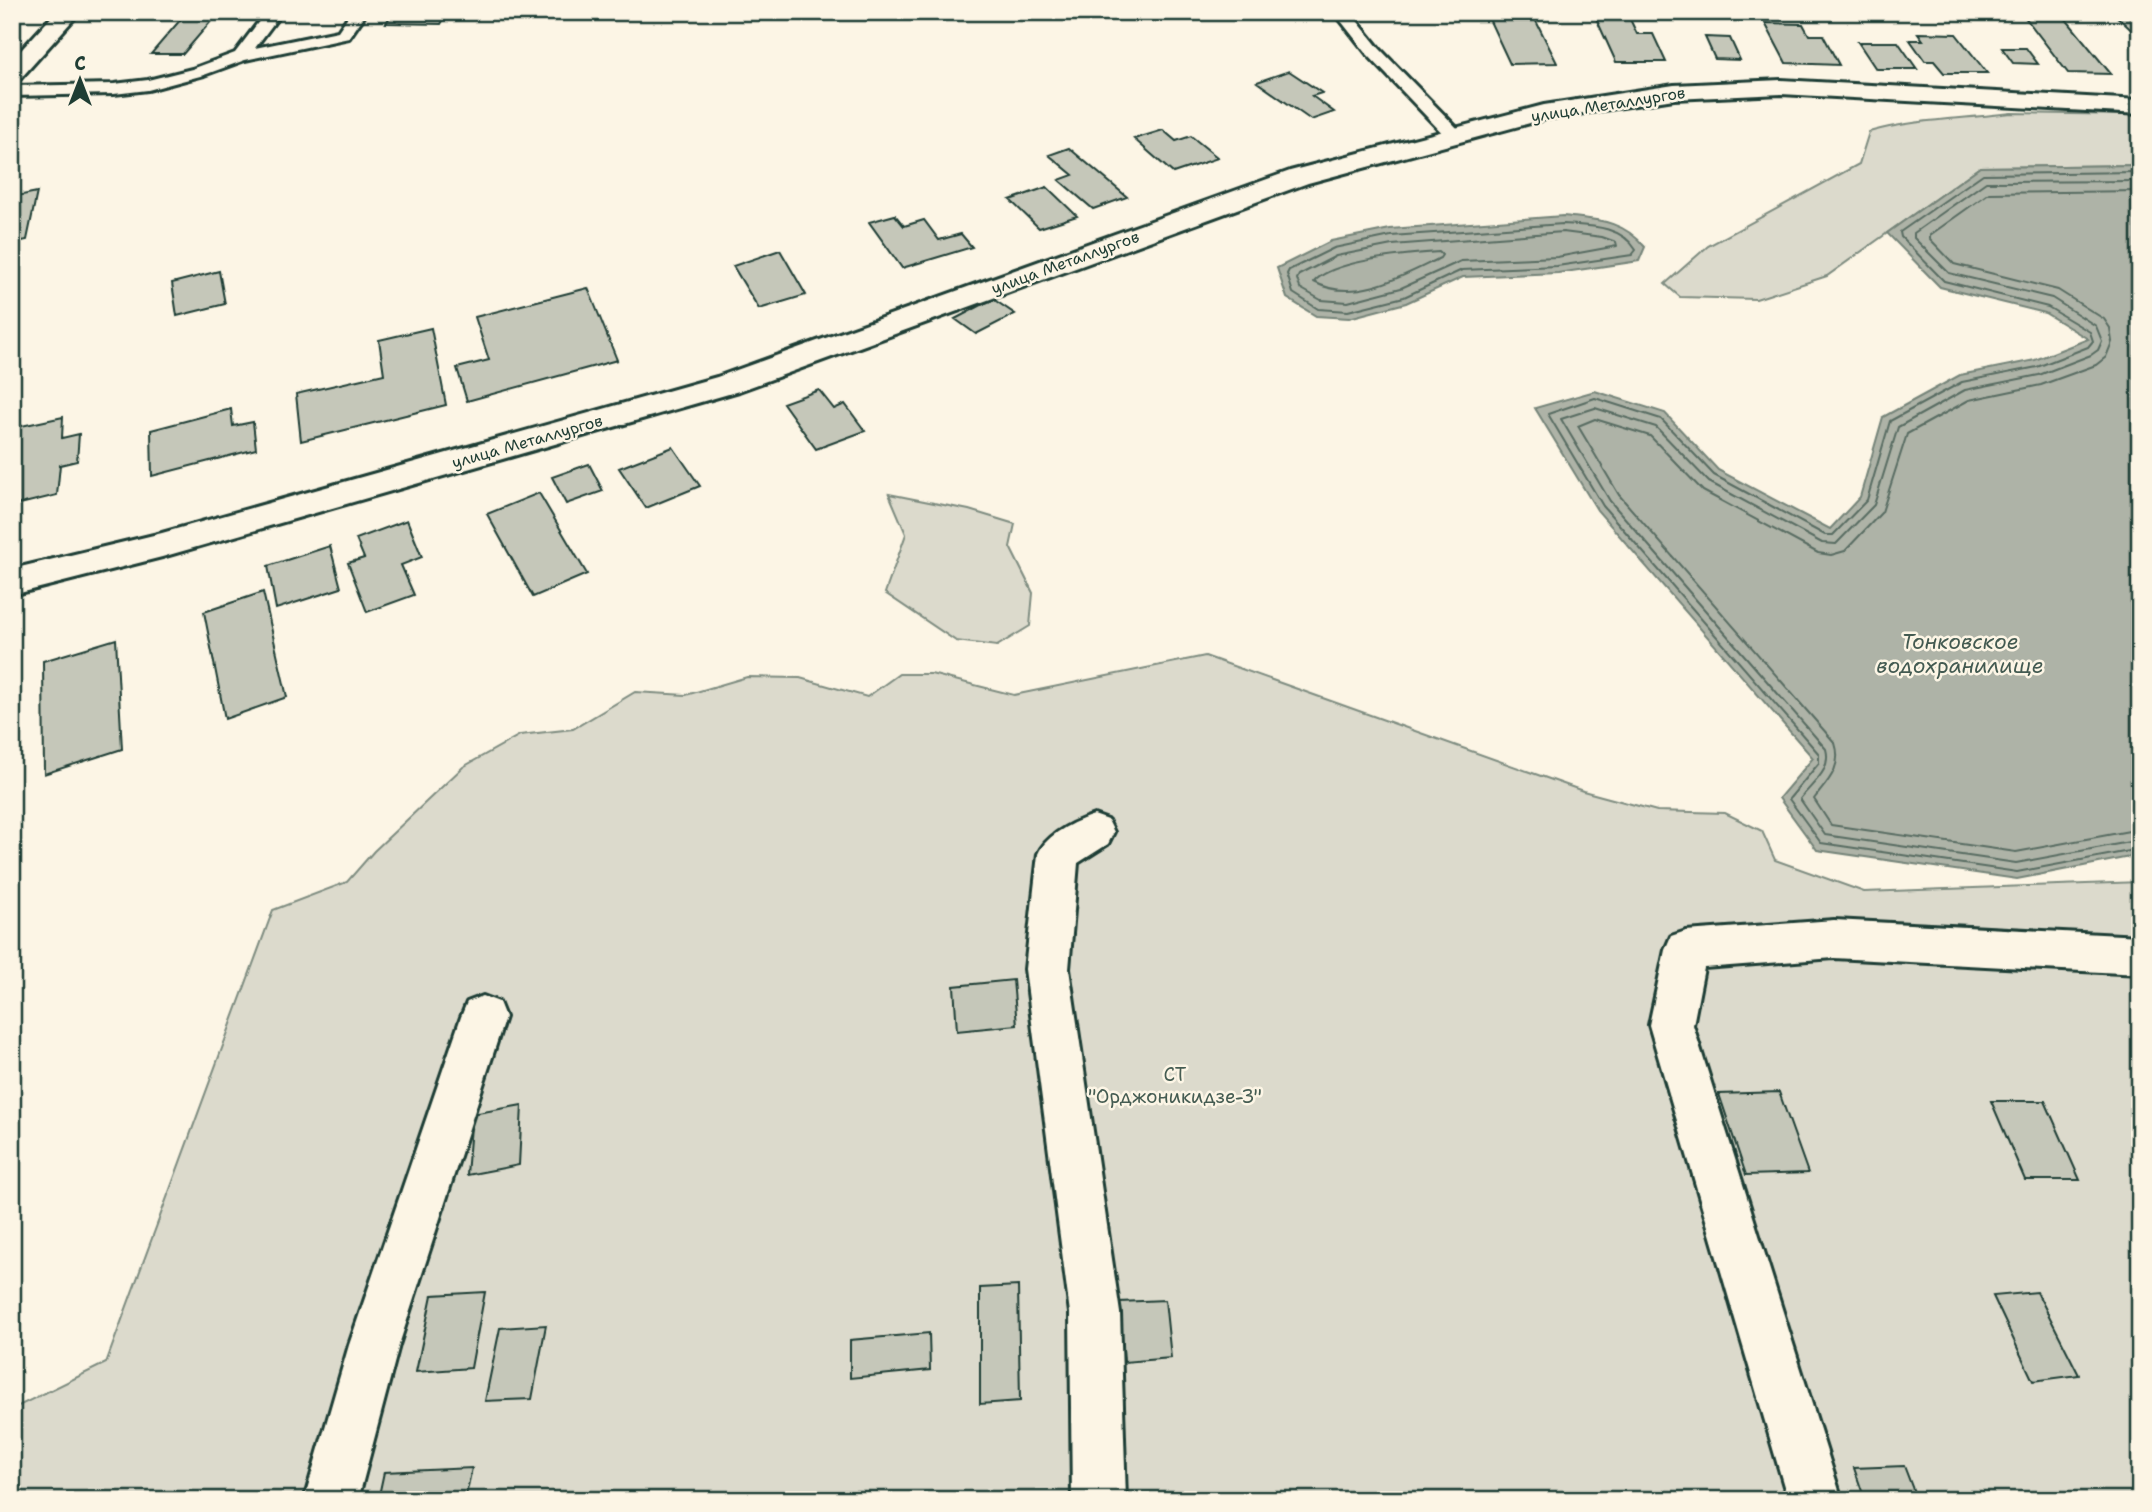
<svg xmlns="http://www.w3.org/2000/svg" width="2152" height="1512" font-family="'Shantell Sans',sans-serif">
<rect width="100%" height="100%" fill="#fcf5e5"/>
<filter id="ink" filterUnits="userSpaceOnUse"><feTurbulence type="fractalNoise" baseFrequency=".0143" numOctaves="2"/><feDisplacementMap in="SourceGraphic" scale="14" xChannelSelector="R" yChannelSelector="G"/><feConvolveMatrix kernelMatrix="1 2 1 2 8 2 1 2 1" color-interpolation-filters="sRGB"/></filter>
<g filter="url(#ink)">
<path fill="#dcdacc" stroke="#7e8c80" stroke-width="2" d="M2011 113 2133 115 2140 118V165L1980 167 1827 276 1756 299 1680 297 1665 284 1708 246 1859 164 1869 132C1914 119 1964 119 2011 113Z
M889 494 969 510 1015 524 1010 547 1033 593 1030 626 997 646 956 641 885 593 906 534Z
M1205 656 1583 791 1657 811 1725 813 1762 831 1775 860 1864 892 2140 882V1500H12V1409L106 1363 273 910 347 882 374 851 463 767 520 735 573 729 635 692 686 695 747 677 800 678 867 697 899 674H931L1014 695Z"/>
<path fill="#aeb3a7" stroke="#758479" stroke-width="2" d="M2140 165V855L2017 879 1817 850 1779 798 1813 758 1597 510 1535 408 1595 391 1665 413 1718 470 1830 529 1860 497 1883 417 1960 375 2035 360 2088 339 2045 313 1940 287 1887 233 1980 167Z
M1563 216C1596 220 1622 219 1645 247L1639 261 1558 273 1463 277 1406 303 1349 318 1316 316 1287 298 1277 268 1331 241 1390 229Z"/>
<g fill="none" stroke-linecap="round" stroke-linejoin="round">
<path stroke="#586c62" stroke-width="2" d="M2140 172 1983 174 1900 232 1901 237 1944 281 2048 307 2090 332 2093 341 2088 347 2037 367 1962 382 1890 421 1867 500 1833 535H1825L1714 475 1661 419 1595 398 1548 414 1603 506 1819 754V763L1789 799 1821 843 2017 872 2140 849
M2140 181 1986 182 1914 233V238L1949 273 2052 298 2096 326 2102 341 2098 350 2091 355 2039 375 1965 390 1898 427 1874 505 1836 544 1822 543 1709 482 1656 427 1595 408 1561 419 1610 501 1826 749C1832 771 1812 783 1800 799L1825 835 2016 863 2140 840
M2140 191 1989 193 1930 235V239L1954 264 2058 290 2104 319 2110 328 2112 342 2106 357 2096 365 2041 385 1969 400 1907 434 1882 512 1845 551 1831 555 1818 553 1703 491 1650 436 1595 419 1578 426 1619 495 1835 743C1843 767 1828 781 1814 799L1831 825 2016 852 2140 829
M1563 224C1589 226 1621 225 1636 250L1632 255 1557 266 1462 270 1404 297 1348 311 1318 309 1293 293 1287 274 1289 270 1334 248 1391 236Z
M1563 232 1602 237 1616 242 1617 246 1557 257 1461 261 1401 288 1348 302 1321 300 1300 288 1297 279 1299 275 1336 256 1392 245Z
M1439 252 1442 255 1440 258C1403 276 1354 304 1314 282 1332 260 1410 254 1439 252Z"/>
</g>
<path fill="#c5c7b9" stroke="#1f3d34" stroke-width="2" d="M187 12H219L183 54H151Z
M393 12H448L441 24 386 23Z
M2021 12 2061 13 2111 74 2068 73Z
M2112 12H2140V38Z
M1595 16 1629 17 1637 34H1653L1666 62H1616Z
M1489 19H1535L1557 63 1510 64Z
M1765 23 1803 24 1809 35H1823L1839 65 1786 63Z
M1918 33 1956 34 1987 73H1944L1934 61H1925L1910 40H1923Z
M1705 37 1730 38 1740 60 1715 59Z
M1858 42H1898L1917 69H1876Z
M2002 48H2026L2038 64 2013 63Z
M1289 71 1322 93 1312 96 1334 112 1311 120 1257 82Z
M1163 130 1176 141 1191 136 1218 158 1173 173 1134 139Z
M1069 148 1127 197 1093 209 1059 180 1073 175 1049 155Z
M1047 187 1077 216 1039 228 1010 200Z
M37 192 27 240 12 243V197Z
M895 215 904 226 924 220 939 240 961 234 972 247 902 268 869 222Z
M780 250 806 295 759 309 733 266Z
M219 271 225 304 177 316 172 283Z
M588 288 617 360 467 401 457 368 489 360 475 317Z
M993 299 1015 314 976 334 955 319Z
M431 328 446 405 301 441 296 394 384 374 379 340Z
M819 390 834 409 845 404 865 431 816 449 783 403Z
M231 409 233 426 253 422 256 449 152 476 151 430Z
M63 417 62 438 79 434 77 461 60 465 57 495 12 506V428Z
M673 447 700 486 646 508 619 468Z
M589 464 603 491 566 504 552 477Z
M539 493 587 574 533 597 487 514Z
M407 520 422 557 401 565 414 595 367 612 348 563 364 558 356 539Z
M330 546 341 588 276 609 268 566Z
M263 592 287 697 225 719 204 612Z
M116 639 122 749 44 774 43 661Z
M1013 980 1017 1025 957 1031 954 986Z
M1779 1092 1808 1173 1746 1175 1719 1094Z
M1991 1101H2045L2080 1180H2025Z
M522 1105 519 1165 467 1175 472 1114Z
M1018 1286 1020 1401 980 1404V1288Z
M485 1292 471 1368 416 1372 432 1295Z
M2037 1292 2079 1375 2033 1381 1993 1296Z
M1165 1300 1171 1358 1124 1362 1119 1302Z
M546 1325 532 1399 485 1401 500 1328Z
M929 1333 930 1370 850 1378V1340Z
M1904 1466 1917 1500H1865L1854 1468Z
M472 1468 465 1500H378L384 1472Z"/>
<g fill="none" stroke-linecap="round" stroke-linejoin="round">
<defs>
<path id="service" d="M266 12H282L255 48 338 31 351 12H367L349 38 245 60 204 75 148 90 114 94 12 96V86L114 84 148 80 192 69 235 53Z
M1334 12H1350L1379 48 1461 132 1464 136 1461 140H1449L1367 54Z"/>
<path id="minor" d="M1094 815 1108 820 1114 832 1108 844 1078 863 1069 969 1120 1313 1126 1500H1072L1070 1313 1025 969 1038 854C1047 834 1073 822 1094 815Z
M1834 920 2140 936V974L1834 958 1704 968 1693 1025 1842 1500H1788L1649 1025 1665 950 1671 936 1686 931Z
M483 996 499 1002 505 1017 399 1345 358 1500H304L349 1345 461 1017 467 1002Z"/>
<path id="tertiary" d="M1781 80 2140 100V114L1781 94 1674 99 1545 119 1308 183 739 391 162 557 12 595V569L162 533 717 377 1290 171 1544 105 1674 85Z"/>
<path id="primary" d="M56 12H80L20 79 12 81V60Z"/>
</defs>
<use href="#service" stroke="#1f3d34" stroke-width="6"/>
<use href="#minor" stroke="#1f3d34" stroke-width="6"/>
<use href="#tertiary" stroke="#1f3d34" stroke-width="6"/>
<use href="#primary" stroke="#1f3d34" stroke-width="6"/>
<use href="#service" fill="#fcf5e5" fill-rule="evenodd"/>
<use href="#minor" fill="#fcf5e5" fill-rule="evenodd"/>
<use href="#tertiary" fill="#fcf5e5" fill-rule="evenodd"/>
<use href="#primary" fill="#fcf5e5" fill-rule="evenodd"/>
</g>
</g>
<g text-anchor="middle" stroke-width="5" stroke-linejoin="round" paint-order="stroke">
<g font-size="16" fill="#1f3d34" stroke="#fcf5e5">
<text transform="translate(1608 104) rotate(-9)" y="6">улица Металлургов</text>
<text transform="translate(1065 262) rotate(-20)" y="6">улица Металлургов</text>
<text transform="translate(527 441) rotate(-16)" y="6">улица Металлургов</text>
</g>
<g font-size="19" fill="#455c52" stroke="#fcf5e5">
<text x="1175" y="1081">СТ<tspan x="1175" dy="22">"Орджоникидзе-3"</tspan></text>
</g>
<g font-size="21" font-style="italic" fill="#435a51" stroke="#fcf5e5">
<text x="1960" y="649">Тонковское<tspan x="1960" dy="24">водохранилище</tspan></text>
</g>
</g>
<rect width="2152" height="1512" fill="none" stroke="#fcf5e5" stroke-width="42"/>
<rect x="21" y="21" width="2110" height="1470" fill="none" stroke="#1f3d34" stroke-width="2.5" filter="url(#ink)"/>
<g transform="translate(80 80)" stroke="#fcf5e5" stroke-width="5" paint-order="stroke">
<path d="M0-5L12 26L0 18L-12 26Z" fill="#1f3d34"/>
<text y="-10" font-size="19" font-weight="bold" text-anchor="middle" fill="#1f3d34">С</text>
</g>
</svg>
